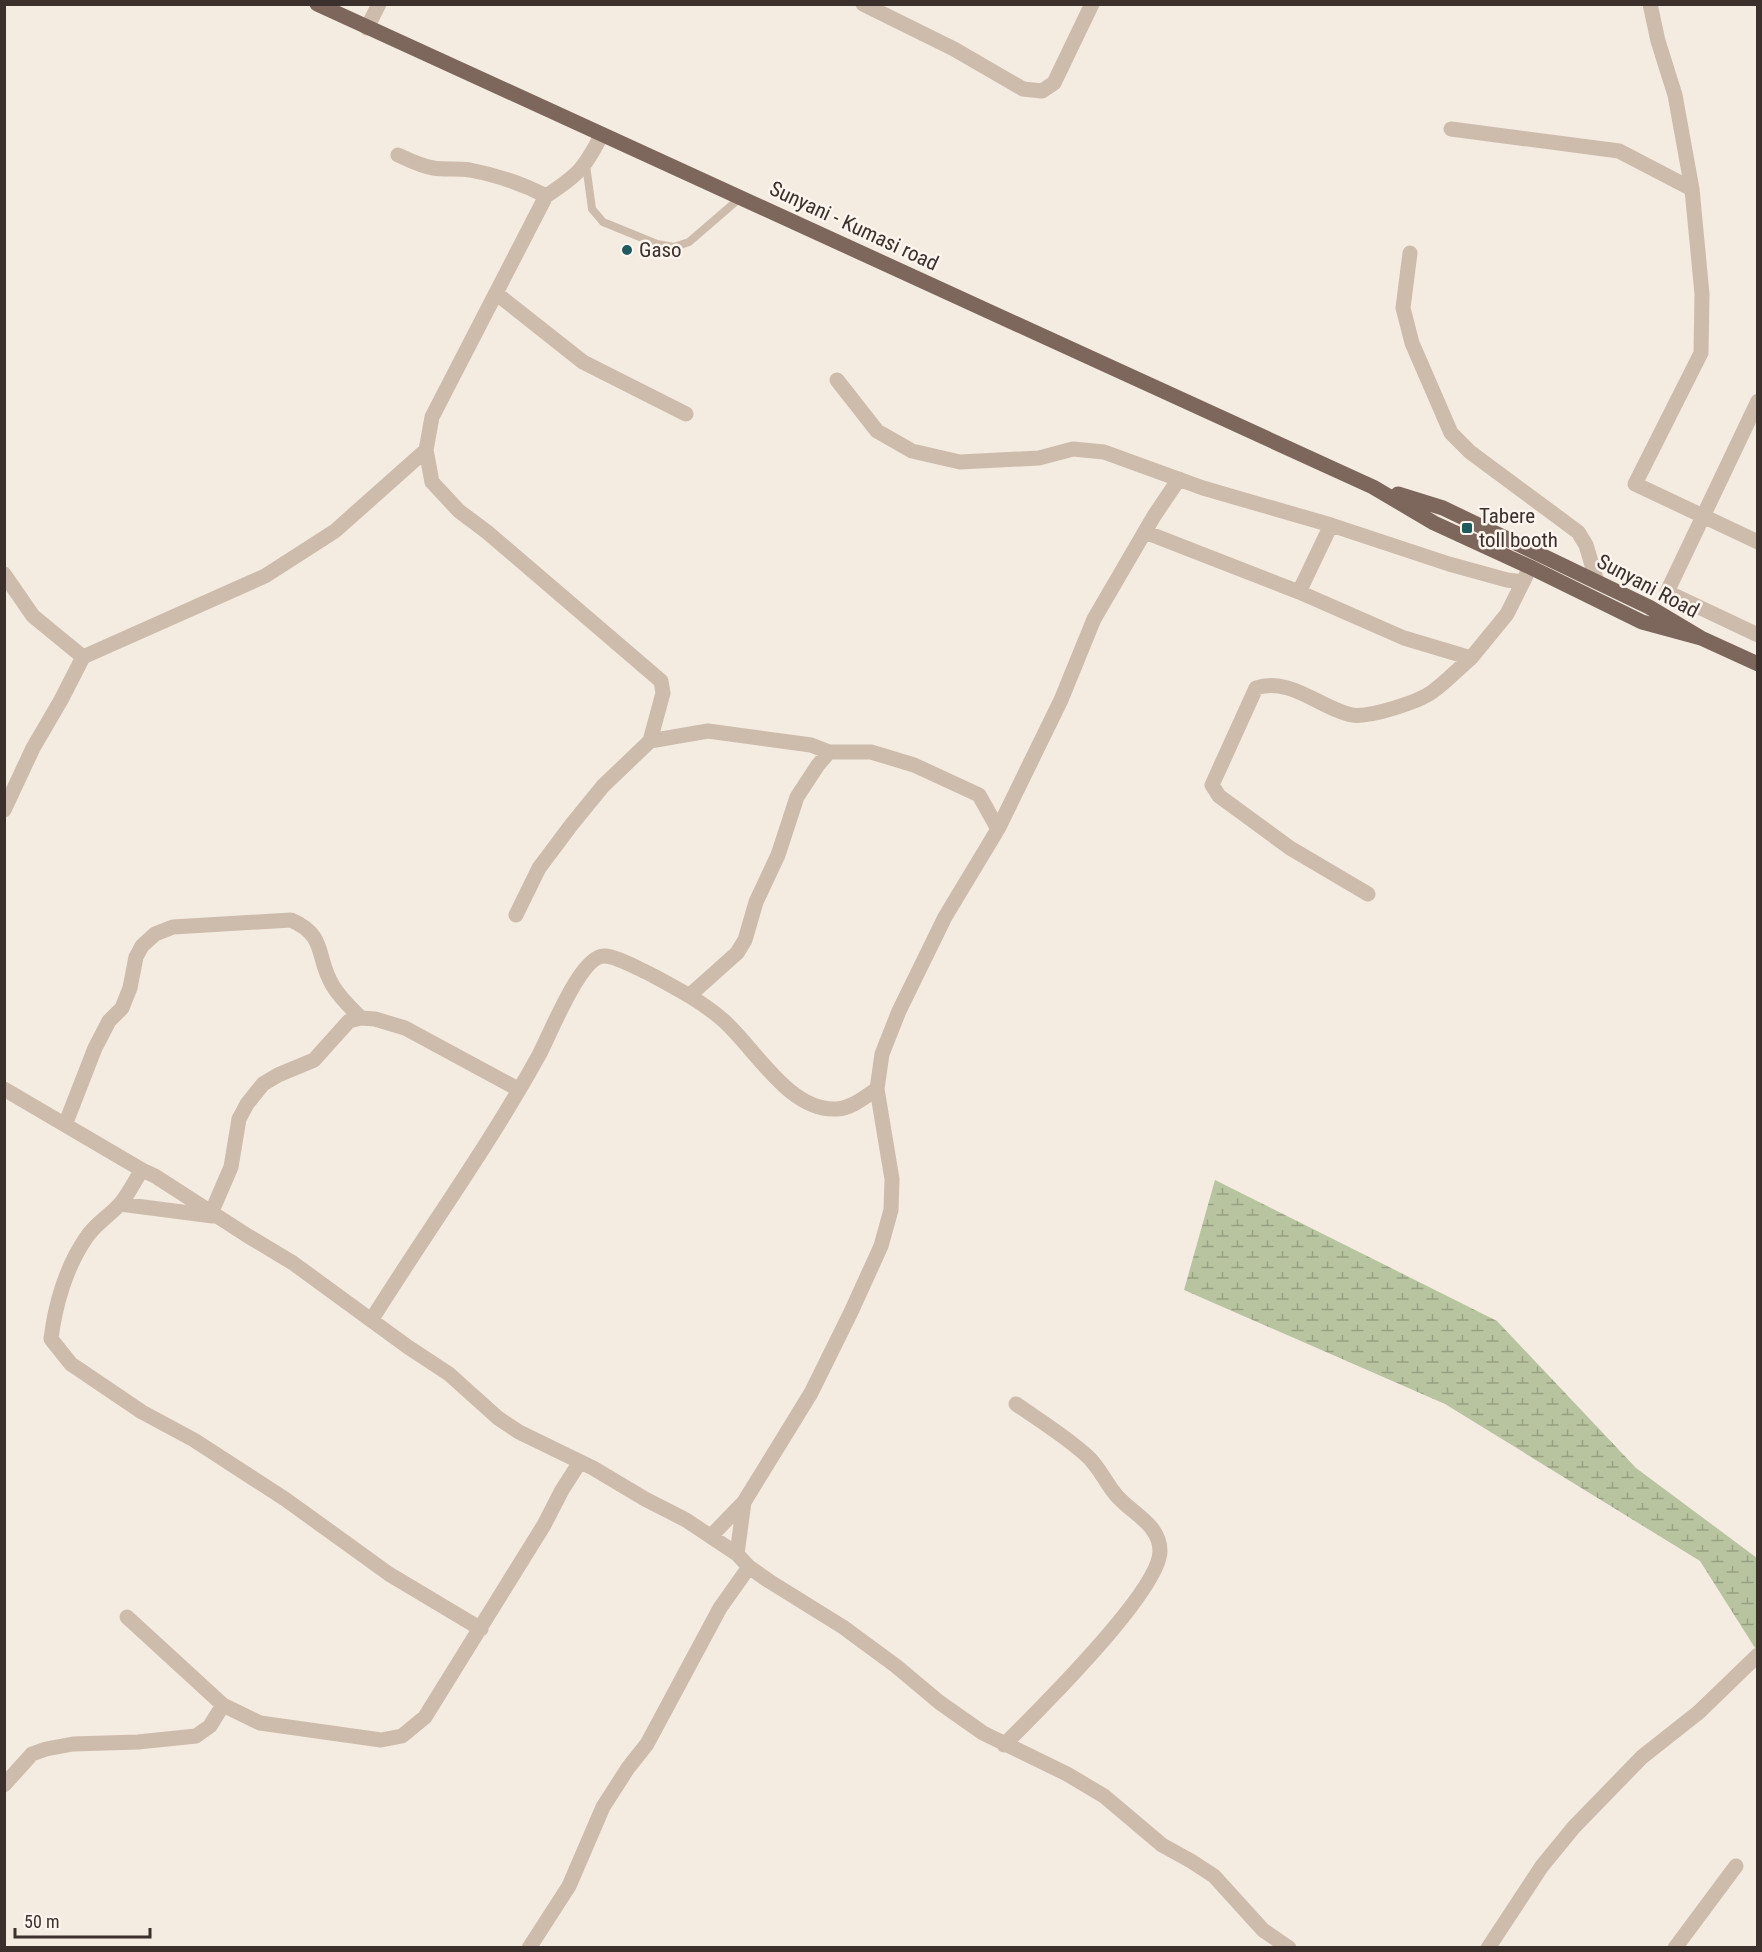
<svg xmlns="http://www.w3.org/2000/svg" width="1762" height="1952" font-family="'Roboto Condensed',sans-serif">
<defs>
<pattern id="wetland-marsh" width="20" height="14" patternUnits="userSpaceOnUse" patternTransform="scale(1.5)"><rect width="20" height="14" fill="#b8c4a0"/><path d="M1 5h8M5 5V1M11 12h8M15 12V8" fill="none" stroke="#97a083"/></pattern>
</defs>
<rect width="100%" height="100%" fill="#f4ebe1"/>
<path fill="url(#wetland-marsh)" d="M1215 1180 1497 1321 1636 1468 1757 1558V1651L1700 1561 1445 1404 1184 1290Z"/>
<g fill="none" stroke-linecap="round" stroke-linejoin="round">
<path stroke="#cdbbac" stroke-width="8" d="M586 165 592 209 603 222 657 244 674 247 689 242 740 198"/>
<path stroke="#cdbbac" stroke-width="15" d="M863 4 954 49 1023 89 1042 91 1054 83 1092 4
M1650 4 1658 41 1675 95 1692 189 1702 294 1701 353 1635 484 1758 542
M367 28 379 4
M1451 129 1619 151 1692 189
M398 155C409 160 420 166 433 168 445 170 458 168 470 170 496 175 523 184 546 196 578 175 584 169 601 136
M546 196 432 417 426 450 432 482 459 511 487 532 661 681 663 693 650 741
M1410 253 1403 308 1412 343 1451 433 1470 452 1578 532 1586 545 1597 582
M497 294 583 362 686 414
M837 380 877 431 912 451 960 462 1039 458 1073 449 1104 452 1203 488 1331 525 1449 564 1507 580 1523 582 1530 567
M1758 401 1667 592 1758 635
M1145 532 1299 592 1404 638 1471 658 1507 614 1523 582
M4 574 33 616 83 657 61 700 33 748 4 810
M1299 592 1331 525
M83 657 265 576 335 531 426 450
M1368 894 1290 848 1219 796 1212 785 1256 688C1290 676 1321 709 1352 715 1369 718 1418 702 1432 692 1446 682 1458 669 1471 658
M516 915 539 868 572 824 603 786 650 741 708 731 811 745 829 752
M690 995 737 953 745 940 756 902 778 855 797 797 818 765 829 752H871L914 765 979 795 998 829
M4 1089 142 1170 155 1176 248 1236 293 1263 408 1347 449 1374 498 1418 519 1432 593 1468 645 1499 686 1520 737 1554 749 1567 769 1581 843 1627 896 1666 939 1702 983 1733 1067 1774 1104 1796 1162 1845 1191 1861 1214 1876 1263 1930 1289 1948
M65 1125 95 1048 109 1021 122 1008 130 988 136 957 142 946 155 934 173 927 291 920C328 936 315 957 333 986 340 998 351 1008 361 1018
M142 1170C135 1180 127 1197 119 1205 108 1217 95 1224 86 1238 66 1267 55 1305 51 1339L71 1364 142 1412 194 1440 285 1499 389 1574 481 1629
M120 1204 213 1216
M212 1211 231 1167 239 1119 247 1104 263 1084 278 1075 314 1060 349 1021 361 1018 375 1019 405 1028 518 1089
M372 1319C427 1231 489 1146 539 1055 550 1035 580 956 604 956 616 956 639 969 650 974 676 988 701 1001 723 1020 755 1048 789 1112 837 1109 852 1108 865 1097 877 1089
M711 1536 744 1502 811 1393 851 1312 881 1246 891 1210 892 1179 877 1089 882 1054 899 1011 945 917 998 829 1061 700 1094 619 1154 516 1179 479
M737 1554 744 1502
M127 1617 223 1705 260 1723 381 1740 402 1736 425 1717 544 1525 562 1490 580 1462
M1004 1745C1036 1713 1160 1591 1160 1551 1160 1524 1131 1513 1116 1495 1105 1482 1099 1466 1086 1455 1065 1436 1039 1420 1016 1404
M4 1785 32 1754 46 1749 73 1744 138 1742 196 1736 210 1726 223 1705
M529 1948 569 1886 603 1807 628 1768 647 1744 720 1608 749 1567
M1488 1948 1542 1866 1574 1827 1642 1757 1699 1712 1758 1655
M1675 1948 1736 1866"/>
<path stroke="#7d675c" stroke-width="15" d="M317 4 1373 487 1434 523 1530 567 1642 622 1701 638
M1398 494 1443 508 1649 607 1701 638 1758 664"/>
</g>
<g fill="#1f5a5e" stroke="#fbf5ee" stroke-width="2">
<circle cx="627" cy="250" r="6"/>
<rect x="1461" y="522" width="12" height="12" rx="3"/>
</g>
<g text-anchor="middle" stroke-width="5" stroke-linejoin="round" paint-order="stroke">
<g font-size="21" fill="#3b302b" stroke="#fbf5ee">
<text transform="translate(854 226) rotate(25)" y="7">Sunyani - Kumasi road</text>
<text transform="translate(1648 586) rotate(28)" y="7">Sunyani Road</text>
</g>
<g font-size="21" fill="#3b302b" stroke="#fbf5ee" text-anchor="start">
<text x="639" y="257">Gaso</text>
<text x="1479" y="523">Tabere<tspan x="1479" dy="24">toll booth</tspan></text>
</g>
</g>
<rect width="1762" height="1952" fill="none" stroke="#3b302b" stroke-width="12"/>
<path d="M15 1928v9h135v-9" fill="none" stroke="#3b302b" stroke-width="3"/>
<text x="24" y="1928" font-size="18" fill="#3b302b" stroke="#fbf5ee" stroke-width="4.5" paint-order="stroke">50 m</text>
</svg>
